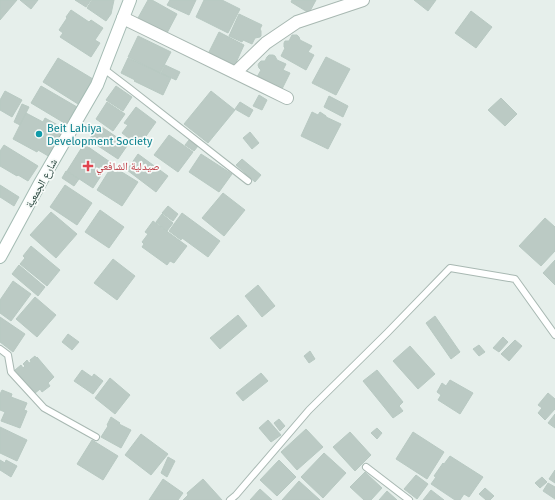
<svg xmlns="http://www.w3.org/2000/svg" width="555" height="500" font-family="'Fira Sans','Noto Naskh Arabic',sans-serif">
<rect width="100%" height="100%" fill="#e6efeb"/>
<path fill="#bbcac4" stroke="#b8c9c2" d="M0 0H17L0 20Z
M20 0H38L31 9Z
M75 0H91L86 7Z
M92 0H114L111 14 106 21 87 8Z
M148 0H152L177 14 167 33 138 18Z
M170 0H196L189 15 167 5Z
M204 0H222L240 9 228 33 196 17Z
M292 0H316L309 13 291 2Z
M414 0H436L428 11Z
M71 10 89 22 91 20 103 28 95 40 100 43 91 57 60 37 63 33 59 30 67 18 66 17Z
M471 11 492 27 476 48 455 33Z
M239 14 262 25 260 29 261 31V36L260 37 255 38 252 44 243 40 242 42 229 36Z
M219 32 244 45 234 67 208 54Z
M292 35H297L299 37 300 40 312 46 308 52 314 55 306 70 281 56 285 48 284 47V43L285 41H289Z
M138 36 171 52 160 73 128 57Z
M269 55H273L275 56 277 60 286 64 283 70 290 73 282 89 257 77 261 70 259 68 258 65 259 63 261 61H265L267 57Z
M326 57 350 69 336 95 312 83Z
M58 58 93 79 78 104 43 82Z
M128 58 171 78 163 95 134 81 135 80 121 73Z
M165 65 180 72 176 80 161 73Z
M41 86 77 107 66 124 31 103Z
M116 86 132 97 123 111 106 100Z
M5 91 22 100 12 117 0 110V100Z
M211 91 235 110 208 143 184 124Z
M259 95 267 100 262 110 253 106Z
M329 96 348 106 343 117 324 107Z
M501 98 517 114 505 126 488 110Z
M107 102 125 114 113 131 96 119Z
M240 102 253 110 249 117 235 109Z
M22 104 29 107 20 125 14 122Z
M136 107 156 122 139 146 122 133 128 125 124 123Z
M312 112 318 115 320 112 326 116V117L341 124 328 149 301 136Z
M26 113 43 122 45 118 65 129 50 157 38 150 37 152 13 139Z
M99 125 118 138 119 137 129 143 118 159 89 140Z
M250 132 259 143 252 149 243 138Z
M169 135 193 152 178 172 154 155Z
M189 140 198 146 194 151 185 145Z
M84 144 110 162 93 188 67 171Z
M4 145 38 166 28 181 18 175 17 176 0 166V151Z
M138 154 168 176 156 192 127 170Z
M201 154 232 174 219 192 189 172Z
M242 159 261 175 255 182 236 165Z
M112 166 138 182 122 206 97 190Z
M66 171 79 179 74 186 62 178Z
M0 185 19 197 14 206 0 197Z
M65 185 92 203 77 225 50 207Z
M223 193 245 210 224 236 202 218Z
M168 206 178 214 173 221 162 213Z
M100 210 124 227 109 248 85 232Z
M51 212 77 234 56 258 30 235Z
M182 213 220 241 208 257 182 238 181 240 169 231Z
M162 214 173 223 167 231 156 222Z
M545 218 555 227V251L541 266 519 246Z
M153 221 187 246 174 263 170 261 167 265 142 247 144 244 142 242 148 234 145 232Z
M31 246 60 270 47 286 20 264 25 258 23 256Z
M113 259 135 276 117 300 94 283Z
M555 260V285L543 273Z
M19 265 45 287 38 296 12 274Z
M13 281 31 294 11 321 0 313V300Z
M258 285 275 306 262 317 245 296Z
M35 297 56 315 37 337 16 319Z
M238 315 247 326 220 349 210 338Z
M435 316 460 352 451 359 426 323Z
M0 317 25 334 13 352 0 342Z
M68 334 79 342 72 350 62 342Z
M503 337 508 342 499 352 493 348Z
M515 340 522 346 509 361 501 354Z
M479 345 485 352 479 356 473 349Z
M410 346 435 374 418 389 393 361Z
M310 351 315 359 309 363 304 356Z
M35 356 36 358 37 357 54 377 48 383 50 386 42 392 40 389 34 394 15 370 21 365 23 368 25 366 23 364 27 360 29 363 31 362 30 360Z
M82 370 92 377 94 374 103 381 93 394 74 381Z
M377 370 403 402 399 406 403 411 393 418 363 381Z
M261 373 268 381 243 401 236 393Z
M110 378 130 395 115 414 95 398Z
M450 380 473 393 460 414 438 400 441 395 437 392 442 383 446 386Z
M2 390 12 394 11 397 27 403 24 410 27 411 20 428 1 421 5 412 0 410V394Z
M548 393 555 399V409L545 420 538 413 542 408 538 405Z
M555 414V428L548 423Z
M111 417 120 423 119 424 131 430 121 448 101 437 108 426 107 425Z
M279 419 285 426 280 431 274 423Z
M268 420 281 435 271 442 259 428Z
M0 427 27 440 17 461 0 453Z
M377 428 382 433 377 439 371 433Z
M306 429 323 447 297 470 281 452Z
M350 432 371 455 355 471 333 447Z
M413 432 444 452 427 479 396 459Z
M141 434 168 454 151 475 125 455Z
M92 440 118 456 103 480 77 464Z
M324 453 346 473 323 498 301 477Z
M450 456 483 477 469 497 464 494 460 500H455L431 484 436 477 434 476 443 463 444 464Z
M168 457 175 461 167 477 161 473Z
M0 460 5 463 6 460 17 466 11 477 0 470Z
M279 460 296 477 277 496 260 480Z
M555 470V483L549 479Z
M365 472 382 488 371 500H364L350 487Z
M416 475 428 484 417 499 404 489Z
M542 477 547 482 540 488 535 483Z
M163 479 183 493 178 500H149Z
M203 479 222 500H183L188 495 187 493Z
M299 481 320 500H282Z
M548 483 555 487V499L543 491Z
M485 488 494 496 490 500H486L479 494Z
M260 489 272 500H250Z
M431 490 444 500H423Z
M387 491 397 500H379Z"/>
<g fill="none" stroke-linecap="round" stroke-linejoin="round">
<defs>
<path id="lane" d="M104 69 129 88 248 181
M0 349 8 355 11 372 44 408 96 437
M366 467 409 500
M230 500 236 495 309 410 387 333 450 268 515 279 555 335"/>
<path id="street" d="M123 18 287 98
M236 72 266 43 297 22 363 0"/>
<path id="secondary" d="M0 257 39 185 97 85 123 18 130 0"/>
</defs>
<use href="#lane" stroke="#a8b8b2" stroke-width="8"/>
<use href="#street" stroke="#a8b8b2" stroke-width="14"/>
<use href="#secondary" stroke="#a4bbb3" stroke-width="14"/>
<use href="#lane" stroke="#fff" stroke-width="6"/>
<use href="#street" stroke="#fff" stroke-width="12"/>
<use href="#secondary" stroke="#fff" stroke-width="12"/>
</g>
<circle fill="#0f9aa8" stroke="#f7fbf9" stroke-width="1.5" cx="39" cy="134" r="4"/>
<path fill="#e0444e" stroke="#f7fbf9" stroke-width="1.5" d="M86 160h4v4h4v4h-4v4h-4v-4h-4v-4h4z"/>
<g text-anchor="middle" stroke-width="3.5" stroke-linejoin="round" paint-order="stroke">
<g font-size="11" fill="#0d838f" stroke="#f7fbf9" text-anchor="start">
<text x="47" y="132">Beit Lahiya<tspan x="47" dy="13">Development Society</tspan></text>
</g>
<g font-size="11" fill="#be3a42" stroke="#f7fbf9" text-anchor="start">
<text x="96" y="170">صيدلية الشافعي</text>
</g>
<g font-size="11" fill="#24423a" stroke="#f7fbf9">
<text transform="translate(41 183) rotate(-61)" y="4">شارع الجمعية</text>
</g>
</g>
</svg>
